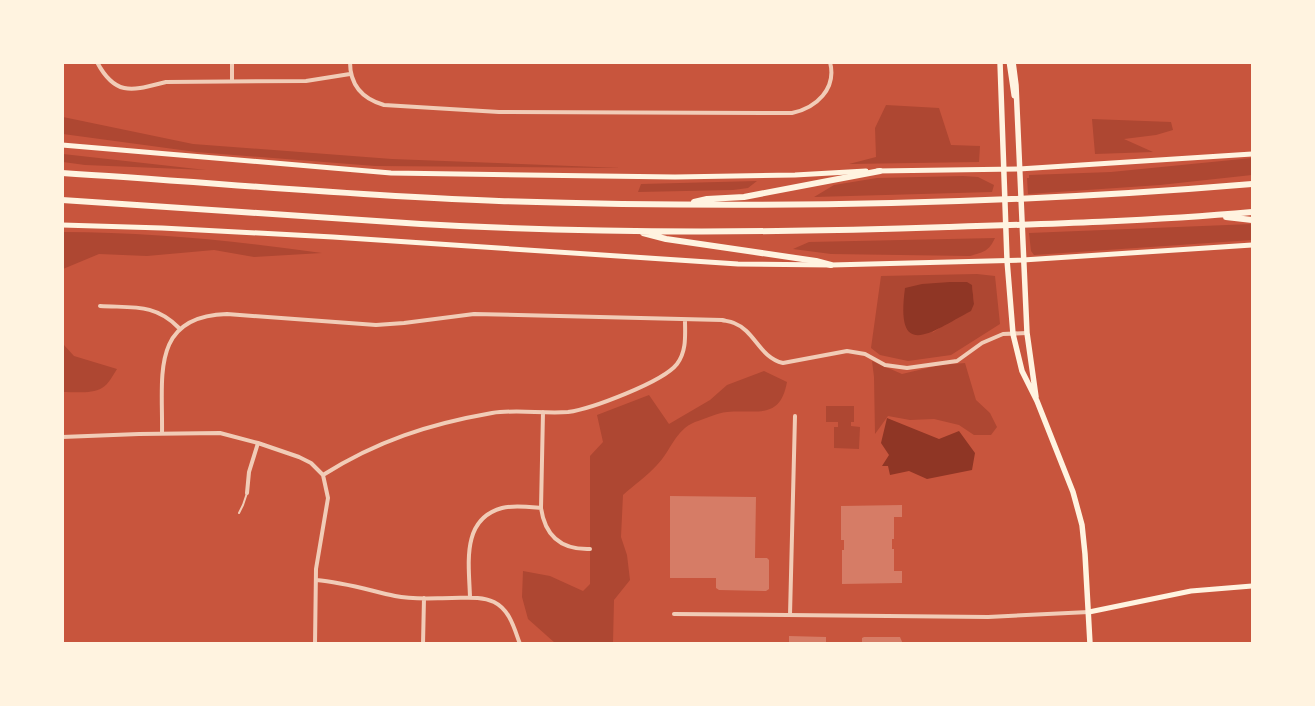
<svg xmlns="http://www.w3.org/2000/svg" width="1315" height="706" font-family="Arial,sans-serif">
<rect width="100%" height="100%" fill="#c8553d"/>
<path fill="#ae4732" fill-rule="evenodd" d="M886 105 939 108 951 145 980 146 979 162 849 164 876 157 875 128Z
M63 117 193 144 392 159 622 168 375 166 196 152 63 134Z
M1092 119 1171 122 1173 130 1156 135 1124 139 1153 152 1095 154Z
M63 154 206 170 85 165 63 162Z
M1252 158V175L1160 185 1028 194 1027 178H1029V175L1111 172Z
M963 176 978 177 994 185 992 192 814 197 834 185 877 178Z
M757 181 748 188 733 190 638 192 641 184Z
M1252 224V240L1034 255 1031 251 1029 233Z
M63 232C149 232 237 241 322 253L254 257 214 250 147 256 99 254 63 269Z
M995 238C989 251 984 252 970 256L831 254 793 249 809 242Z
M977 274 995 276 1000 324 951 355 908 361 880 355 871 348 881 276ZM972 285 974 304 932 333Z
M62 305 64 345 74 356 117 369C113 375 109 384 102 388 92 394 74 392 63 392Z
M872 361 902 374 940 365 965 363 976 400 990 413 997 427 991 435H974L959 425 934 419 910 420 888 416 875 434 874 377Z
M764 371 787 382C780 421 756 409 727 412 717 413 705 419 695 422 675 430 671 451 657 465 647 476 634 485 623 495L621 537 627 555 630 580 614 600 613 643H555L528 619 522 597 523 571 550 576 583 591 590 584V456L603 442 597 415 649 395 669 424 710 400 727 385Z
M826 406H854V422H851V426L860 427 859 449 834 448V427H838V422H826Z"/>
<path fill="#8f3625" d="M950 282H967L972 285 974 304 971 311C931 332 895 362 905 288L922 284Z
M887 418 939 439 959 431 975 453 972 470 927 479 909 471 890 475 888 466H882L889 455 881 443Z"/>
<path fill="#d67c66" d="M670 496 756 497 755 558H767L769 560V589L766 591 719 590 716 588V578H670Z
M902 505V517H894V539H892V549H894V571H902V583L842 584V550H844V540H841V506Z
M789 636 826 637V644H789Z
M864 637H900L903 644H862V638Z"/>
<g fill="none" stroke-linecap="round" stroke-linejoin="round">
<path stroke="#f1ccb7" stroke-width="2" d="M239 513 243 505 247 493"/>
<path stroke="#f1ccb7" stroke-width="4" d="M97 62C116 98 134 90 166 82L306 81 350 74
M232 62V81
M350 62C350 85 363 99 384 105L499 112 792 113C816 108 837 89 830 62
M100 306C132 308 155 303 179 328
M543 412 541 508C545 536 561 550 590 549
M162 433C163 377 150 316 227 314L376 325 404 323 474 314 722 320C725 321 730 321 734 323 755 331 759 357 783 363L847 351 865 354 885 365 907 368 957 361 982 343 1003 334 1027 333
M62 437 139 434 220 433 258 443 299 457 311 463 323 475 328 498 316 569 315 644
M323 475C377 441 429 424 492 413 517 409 543 414 568 412 591 409 663 382 677 364 687 351 685 334 685 320
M247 493 249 472 258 443
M316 580C343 582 368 590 395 596 414 600 433 598 452 598 466 598 481 596 494 602 510 610 514 628 520 644
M470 597C469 564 461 519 502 508 514 505 529 507 541 508
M674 614 988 617 1089 612
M790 615 795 416
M423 644 424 598"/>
<path stroke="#fff3e0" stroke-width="5" d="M1009 62 1014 96
M62 145 391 173 675 177 795 175 866 171
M877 171 1019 169 1252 154
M62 225 162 228 333 237 738 264 831 265 1023 260 1252 245
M1089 612 1191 591 1252 586"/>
<path stroke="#fff3e0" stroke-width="5.5" d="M1000 62 1007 260 1013 334 1022 371 1037 401 1073 492 1082 525 1085 554 1090 644
M1013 62 1016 85 1027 333 1036 397"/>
<path stroke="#fff3e0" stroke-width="6" d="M62 173C208 182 353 196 499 201 750 209 1002 205 1252 184
M62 200C182 207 301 217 421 224 596 234 772 233 948 227 1049 224 1151 221 1252 212
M694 202 707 199 744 197 880 171
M1226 217 1252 220
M643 233 666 239 816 261 831 265"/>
</g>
<rect width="1315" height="706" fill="none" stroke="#fff3e0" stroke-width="128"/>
</svg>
